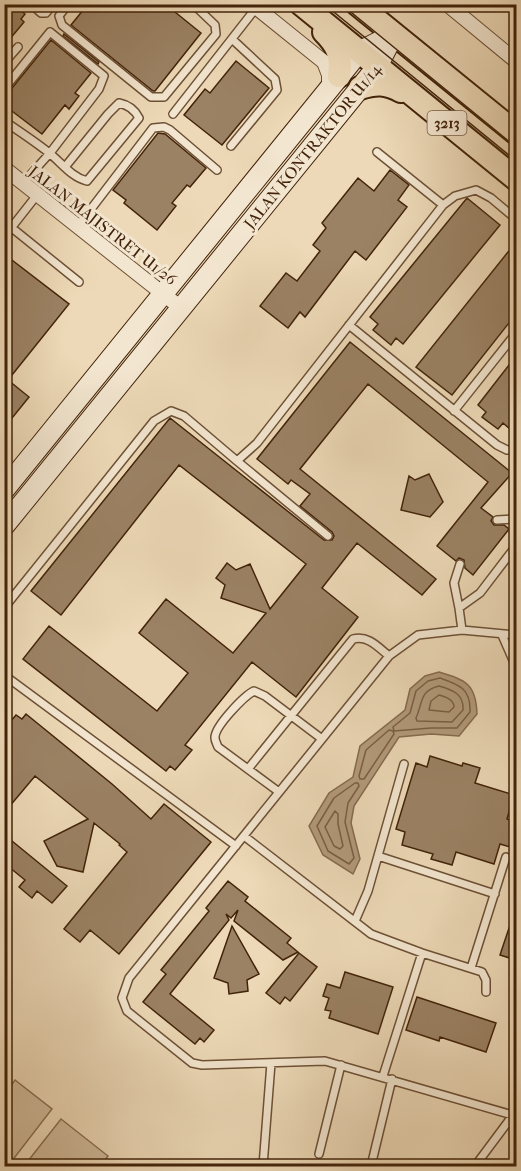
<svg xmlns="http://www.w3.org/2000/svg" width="521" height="1171" font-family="'IM FELL French Canon',serif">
<rect width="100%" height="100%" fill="#edd9b7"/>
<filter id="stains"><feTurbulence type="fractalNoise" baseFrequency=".00333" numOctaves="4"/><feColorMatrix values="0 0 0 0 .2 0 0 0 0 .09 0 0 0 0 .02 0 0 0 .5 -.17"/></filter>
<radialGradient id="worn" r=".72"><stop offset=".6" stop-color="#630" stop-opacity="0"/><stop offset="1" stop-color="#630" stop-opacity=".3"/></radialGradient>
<path fill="#d0ba9a" stroke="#896e52" stroke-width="1.5" d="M15 1080 52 1109 8 1166H5V1094Z
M61 1119 108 1156 100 1166H24Z"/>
<path fill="#b39b7c" stroke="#866b4e" stroke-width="1.5" d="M439 672C466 680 476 684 477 714L459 736 431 734 399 737 354 806 351 823 360 859 353 874 323 855 309 826 329 793 353 777 360 746 405 710 410 689 425 676Z"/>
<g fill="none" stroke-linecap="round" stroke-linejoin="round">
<path stroke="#7a5f43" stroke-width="1.5" d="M440 678C460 685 471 689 470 712L457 728H431L394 731 393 727 410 713 416 691 428 681Z
M439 686C453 690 464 694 463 710L452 722 417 721 416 718C423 703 419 691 439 686Z
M439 695C445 697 454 699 454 707L449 712 429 710 431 701Z
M389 730 393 731 394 734 364 779H360L359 776 366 750Z
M355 783H358L359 786 348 803 345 822 354 858 349 864 328 851 317 826 334 798Z
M335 811 338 814V824L343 846 340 849 334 846 325 827Z"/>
</g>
<path fill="#9b8264" stroke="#42230a" stroke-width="1.5" d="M4 4H13L25 14 21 19 24 22 4 46Z
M88 4H165L201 33 155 91H153L71 25Z
M64 34 99 62 98 64 63 36Z
M51 40 91 73 75 93 79 96 69 109 65 105 42 134 4 105V94L8 93Z
M236 61 269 88 222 145 184 115 205 89 210 93Z
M158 133 165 134 206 168 190 187 187 185 172 203 176 206 157 230 124 203 126 200 113 190Z
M390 170 409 185 398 200 407 207 366 260 355 251 305 317 300 312 288 328 260 306 286 273 297 281 320 251 313 245 326 228 322 223 358 178 374 191Z
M467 198 500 225 403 344 396 338 391 345 373 330 378 324 370 317Z
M516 242V314L452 395 416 367Z
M4 254 69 304 8 380 29 397 4 428Z
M350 342 512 473 481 508 493 517 491 521 494 525H504L509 529 473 575 465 568 464 560 459 558 456 561 437 546 488 482 368 384 300 469 436 579 422 595 357 543 322 588 358 617 296 697 252 662 185 745 192 750 175 770 170 766 166 771 23 659 49 626 157 711 188 673 139 633 166 599 233 653 266 613 221 598 225 585 216 578 227 563 236 570 250 564 270 609 306 564 179 465 61 615 31 591 170 418 324 540H332L334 536 332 532 300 506 310 494 291 480 288 484 257 459Z
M516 356V420L510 429 503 423 498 429 482 417 486 412 478 405Z
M429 474 443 502 430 517 401 510 409 476 415 480Z
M26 714 112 784 151 819 164 804 211 842 119 954 90 930 80 942 64 929 127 852 119 845 120 844 94 823 83 872 57 866 44 841 88 819 35 776 4 813V729L16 715 22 719Z
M430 756 462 766 463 763 480 768 475 783 514 795 507 819 516 822 510 847 500 844 494 864 456 852 452 865 431 859 433 854 402 845 405 832 396 829 416 763 427 767Z
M12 841 67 886 52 903 37 891 32 898 19 887 25 880 4 863V850Z
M228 881 248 897 245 901 291 938 287 943 298 952 283 960 234 921 238 910 231 918 226 914 229 920 170 994 214 1030 204 1042 200 1038 195 1044 143 1002 166 974 161 970 209 911 206 908Z
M514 913H516V960L500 955Z
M232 926 259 974 247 980 248 991 229 994 228 983 214 978Z
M299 953 317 967 290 1001 285 997 280 1004 266 993Z
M345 972 393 987 378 1034 329 1018 331 1011 325 1010 329 998 323 996 327 984 340 988Z
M417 997 496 1023 486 1052 440 1037 439 1041 406 1030Z"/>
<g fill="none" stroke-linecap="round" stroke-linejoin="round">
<defs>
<path id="lane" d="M31 4 41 13H46L53 4
M68 4 59 16 62 25 151 97H164L216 34 215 25 193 4
M4 63 18 47
M4 89 50 32 104 76 99 89 50 153 23 183
M173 114 256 8
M4 121C19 131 34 141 48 152 61 162 71 177 87 181L139 118C135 110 129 105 119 103L108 114 65 167
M231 146 277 90 275 79 232 39
M377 152 443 205
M78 226 153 128 164 127 170 130 217 170
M12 228 79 282
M4 237 37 195
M349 325 497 445 507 450H512L516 445
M454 411 516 333
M237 461 328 536
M497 520 516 519
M4 608 154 421 171 411 184 416 237 461 257 443 443 205 455 196 476 190 491 198 516 219
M459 608 454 583 460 564
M462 630 459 608 480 593 516 546
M502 635 516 667
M516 635 462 630 418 635 389 656 129 978 122 998 127 1011 192 1063 202 1065 325 1061 516 1116
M4 675 236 846
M248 769 353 639C368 635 378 647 389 656
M279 792 218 747C217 744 215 741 215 738 214 727 244 696 254 691L265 696 322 739
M244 836 371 934 422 953 482 972 486 980V992
M378 856 495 894
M355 921 368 891 404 764
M471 968 506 857
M383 1076 422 953
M319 1154 341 1065
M263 1166 271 1063
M371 1166 392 1079
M475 1166 513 1115"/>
<path id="street" d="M252 4 324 62 329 75V89
M447 4 516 61
M4 168 181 308"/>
<path id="secondary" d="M4 490 359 52 394 34
M4 526 377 67 394 34"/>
<path id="primary" d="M301 4 516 179
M357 4 516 133
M324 32C338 46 342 56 339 76
M360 88C376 83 386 83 401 91"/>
</defs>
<use href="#lane" stroke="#6d5035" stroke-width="10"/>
<use href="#street" stroke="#6d5035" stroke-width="16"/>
<use href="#secondary" stroke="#42230a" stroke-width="22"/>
<use href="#primary" stroke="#42230a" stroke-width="26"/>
<use href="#lane" stroke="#f3e6d0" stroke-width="7"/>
<use href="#street" stroke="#f3e6d0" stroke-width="14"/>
<use href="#secondary" stroke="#f3e6d0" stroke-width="20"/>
<use href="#primary" stroke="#edd9b7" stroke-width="22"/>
<path stroke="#42230a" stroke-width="1.5" d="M324 4 516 161
M341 4 516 147"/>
</g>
<g text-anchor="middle" stroke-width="6" stroke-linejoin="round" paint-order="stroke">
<rect fill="#f3e6d0" stroke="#775e45" stroke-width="1.5" x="427.5" y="111" width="39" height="24" rx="4.5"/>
<g font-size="15" font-weight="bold" fill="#42230a">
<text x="447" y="128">3213</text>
</g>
<g font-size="16" fill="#42230a" stroke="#f3e6d0">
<text transform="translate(312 146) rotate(-51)" y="6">JALAN KONTRAKTOR U1/14</text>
<text transform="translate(103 225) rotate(38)" y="6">JALAN MAJISTRET U1/26</text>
</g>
</g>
<rect width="521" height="1171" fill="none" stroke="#edd9b7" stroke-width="24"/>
<rect x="6" y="6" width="509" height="1159" fill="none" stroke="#42230a" stroke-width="3"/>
<rect x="12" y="12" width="497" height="1147" fill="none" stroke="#42230a" stroke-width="1.5"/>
<rect width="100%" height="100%" filter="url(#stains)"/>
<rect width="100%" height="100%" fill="url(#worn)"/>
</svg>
